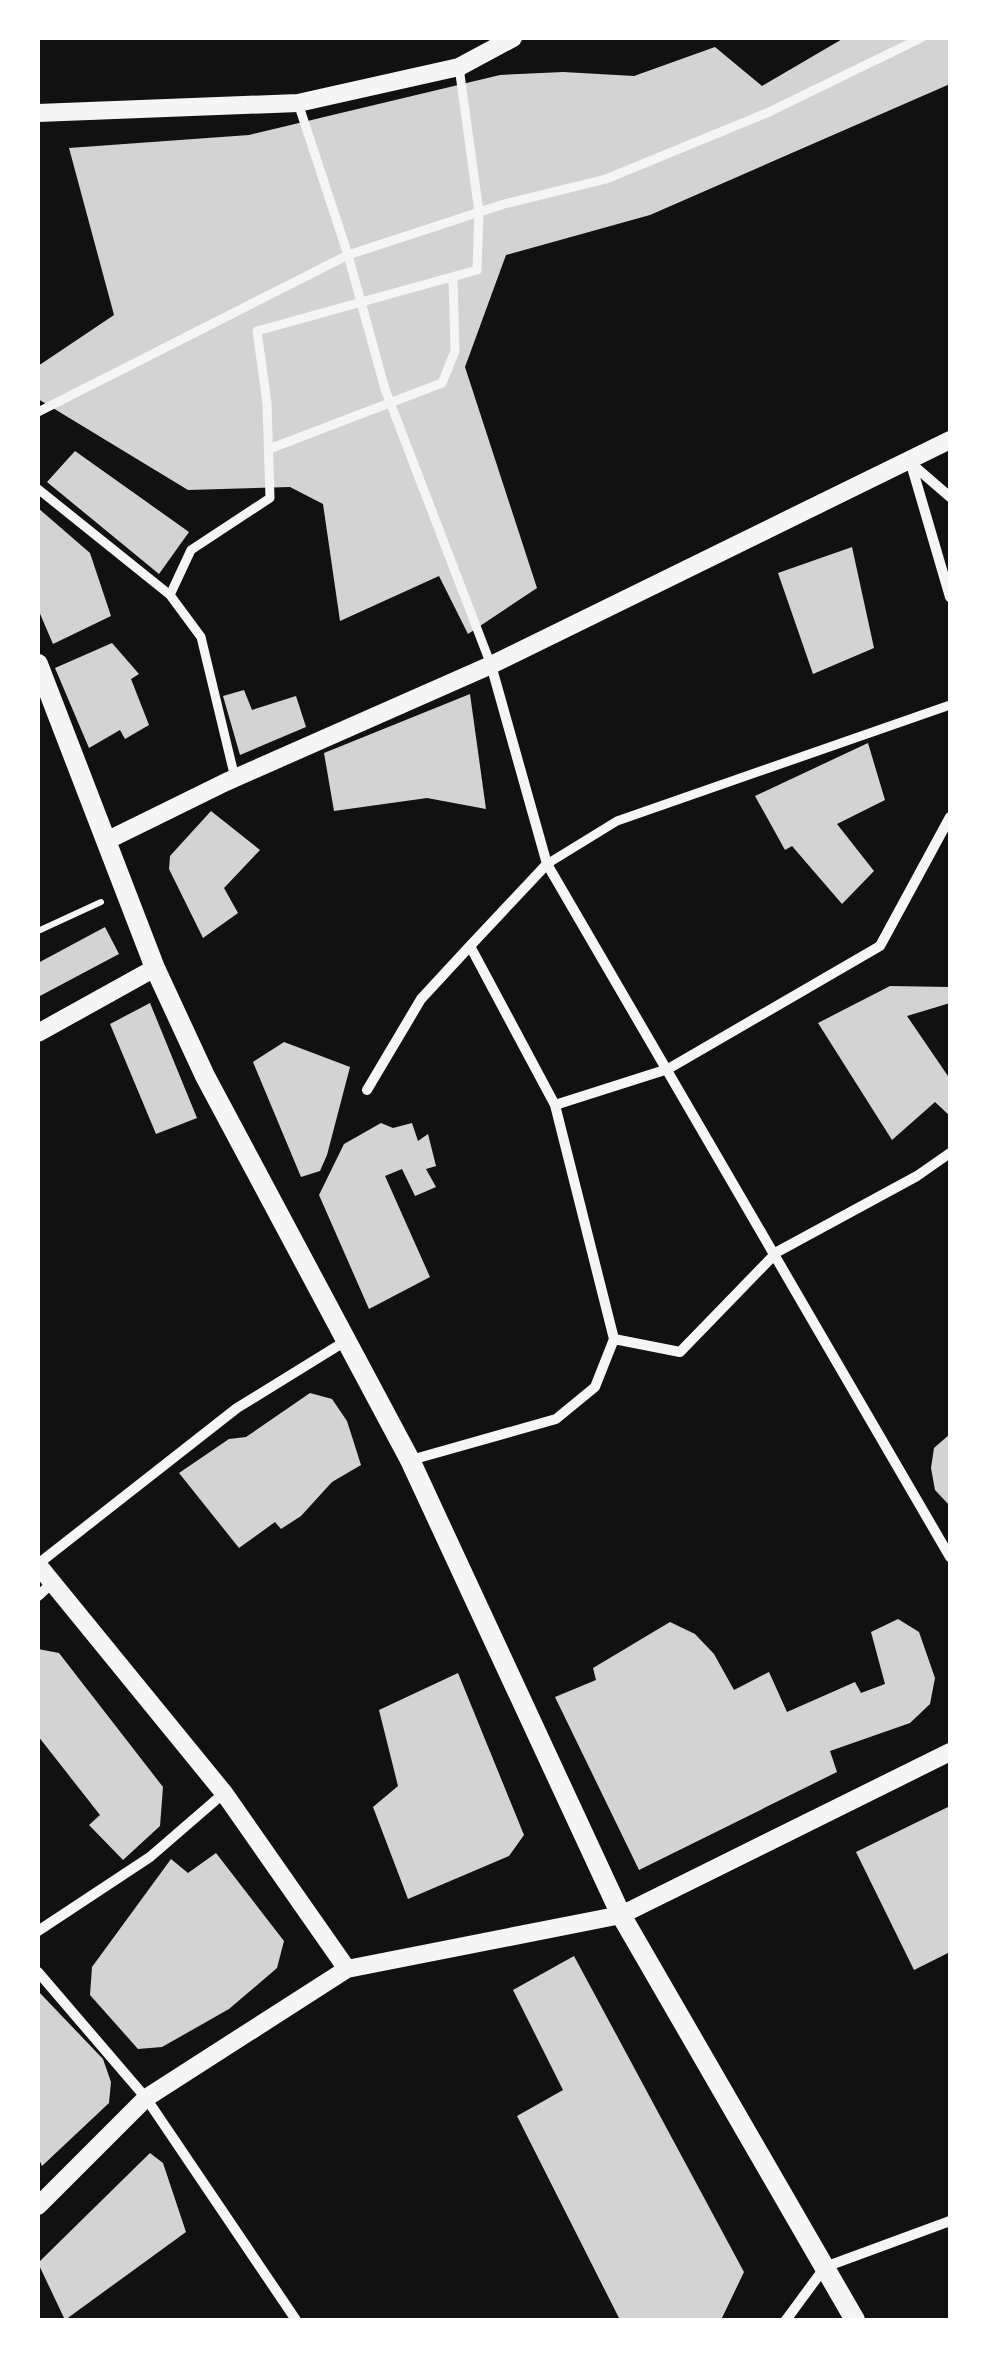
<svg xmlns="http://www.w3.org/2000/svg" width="988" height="2358" font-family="'Zilla Slab',serif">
<rect width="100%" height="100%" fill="#111"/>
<path fill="#d3d3d3" d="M844 38H950V84L650 215 506 255 465 367 537 588 468 634 439 576 340 621 323 504 290 487 188 490 38 399V366L114 315 69 148 249 135 500 75 563 72 634 76 715 47 762 86Z
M75 451 189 532 159 574 47 482Z
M38 508 90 553 111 616 53 644 38 609Z
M852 547 874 648 813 674 778 573Z
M112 643 139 674 131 679 149 725 125 739 120 730 89 748 55 668Z
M244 690 252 710 296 696 306 727 240 755 223 696Z
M470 694 486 809 427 798 334 811 324 753Z
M868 743 885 800 837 824 874 871 842 904 792 846 785 850 755 796Z
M211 811 260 850 224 888 238 913 203 938 169 869 170 856Z
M105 927 119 954 38 997V963Z
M890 986 950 987V1003L907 1016 950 1079V1116L935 1102 892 1140 818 1023Z
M150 1003 197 1118 156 1134 110 1024Z
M284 1042 350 1067 327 1155 320 1171 301 1177 253 1062Z
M381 1123 393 1128 412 1123 418 1141 428 1134 436 1166 426 1169 436 1187 415 1196 402 1169 385 1176 430 1277 369 1309 319 1195 344 1144Z
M310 1393 332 1399 347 1421 361 1465 332 1482 301 1516 281 1529 275 1522 239 1548 179 1473 229 1439 246 1437Z
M950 1434V1506L935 1490 931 1468 934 1448Z
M898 1619 919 1632 935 1678 930 1704 910 1723 830 1751 837 1772 639 1870 555 1697 596 1680 593 1668 670 1622 695 1634 714 1654 734 1690 769 1672 787 1712 855 1682 861 1693 885 1684 871 1632Z
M38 1649 59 1653 163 1787 160 1826 123 1860 89 1825 100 1815 38 1736Z
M458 1673 524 1835 509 1856 408 1899 373 1807 398 1786 379 1710Z
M950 1806V1952L914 1970 856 1852Z
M216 1853 284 1941 277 1968 229 2009 162 2047 138 2049 90 1995 92 1967 171 1859 188 1873Z
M574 1956 744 2272 721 2320H620L517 2116 563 2090 513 1990Z
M38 1991 103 2059 111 2082 109 2103 42 2166 38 2157Z
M150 2153 163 2163 186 2232 65 2320 38 2263Z"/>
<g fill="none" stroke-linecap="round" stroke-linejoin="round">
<path stroke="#f5f5f5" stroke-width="6" d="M38 931 101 902"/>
<path stroke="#f5f5f5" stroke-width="9" d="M298 103 348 255 385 389 491 665
M38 412 348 255 504 204 606 179 769 112 921 38
M269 449 442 383 455 351 453 278
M38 489 170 595 201 637 235 778
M170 595 191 550 270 498 267 403 257 331 477 270 479 212 459 67
M547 864 617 821 950 705"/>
<path stroke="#f5f5f5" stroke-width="10" d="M911 464 950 597
M913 465 950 497
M491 665 547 864 950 1557
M547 864 470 946 555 1105 668 1069 880 946 950 817
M367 1090 421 999 470 946
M614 1339 680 1352 777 1252 917 1176 950 1153
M411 1460 556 1419 595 1387 614 1339 555 1105
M38 1564 237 1408 344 1342
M38 1596 53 1582
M38 1931 150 1857 224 1793
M38 1972 146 2098 296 2320
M786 2320 825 2267 950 2221"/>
<path stroke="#f5f5f5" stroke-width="18" d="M38 113 298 103 459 67 513 38
M106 841 226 782 491 665 950 440
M38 1033 155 968
M38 1565 224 1793 347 1969
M38 2206 146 2098 347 1969 621 1915 950 1752"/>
<path stroke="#f5f5f5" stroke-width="20" d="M38 664 155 968 205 1076 410 1460 621 1915 855 2320"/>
</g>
<rect width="988" height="2358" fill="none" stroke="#ffffff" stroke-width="80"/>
</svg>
